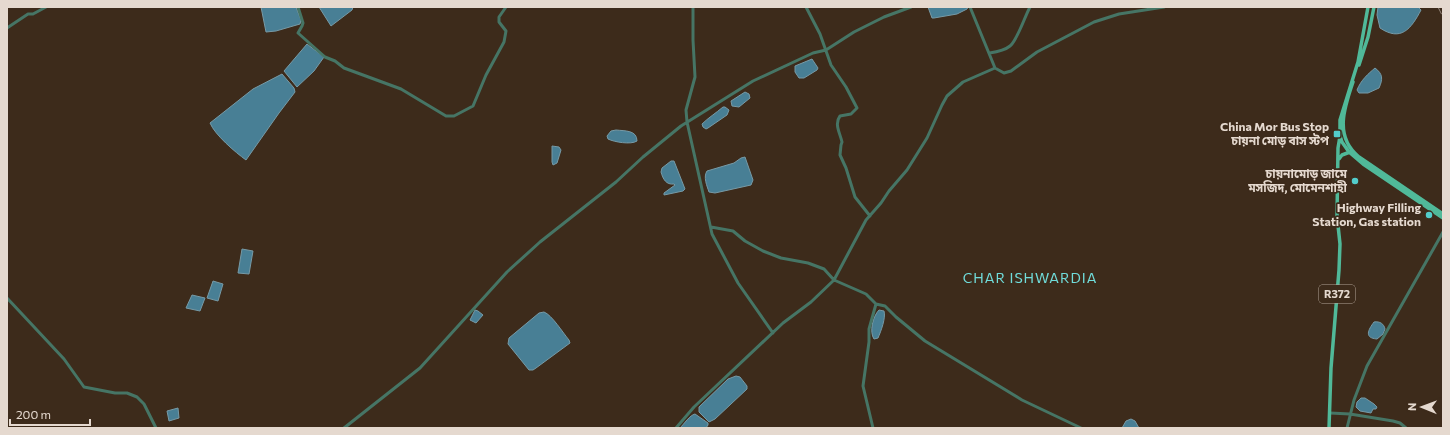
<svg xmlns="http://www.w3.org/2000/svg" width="1450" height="435" font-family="Commissioner,'Noto Sans Bengali',sans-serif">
<rect width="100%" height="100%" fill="#3d2b1b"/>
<path fill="#487f95" stroke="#779aa6" d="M261 7H296L301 20 300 24 276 31 266 32Z
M319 7H353L352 10 331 26Z
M928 7H968L967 9 957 14 934 18H932Z
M1378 7H1418L1421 10C1411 29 1401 42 1380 28L1377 15Z
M307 44 324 57 314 71 297 87 284 71Z
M812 59 818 68 817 70 804 78H799L795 72V66Z
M1375 68C1383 74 1383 79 1379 88L1368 93H1359L1357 90C1361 80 1368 74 1375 68Z
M282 74 294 88 295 92 279 113 246 160C235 152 215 135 210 123L253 89Z
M745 92 749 94 750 98 739 107 732 106 731 101Z
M723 107H725L729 110 727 115 708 128 706 129 703 127 702 124C708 118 716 113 723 107Z
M616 130C625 131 637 130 637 141 631 145 614 142 608 139L607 136 611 131Z
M552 146 559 147 561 150 557 163 553 165 552 162Z
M745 157 753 180 751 185 715 193 709 192C707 186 703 177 707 171L734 163 741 158Z
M671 161H674L685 189 683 191 664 195V193L675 185 674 184C666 185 663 179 661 172L662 168Z
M242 249 253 251 249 274 238 273Z
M213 281 223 284 218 301 207 298Z
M192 295 205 298 200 311 186 308Z
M475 310 478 311 483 315 476 323 470 320Z
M879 310 884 311C886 318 881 331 878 338L874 339C869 332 873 316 879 310Z
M544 312C552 315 563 333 569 340L570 343 536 368 533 370H529L508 344 509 338 539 313Z
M1374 322C1380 321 1384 324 1385 329L1383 334 1377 339C1364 338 1368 330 1374 322Z
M736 376 740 377 747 386V389L715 419 709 422 699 412V407L728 379Z
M1361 398H1365L1374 404 1377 407 1376 409H1373L1371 413 1360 411 1356 407 1357 402Z
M178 408 179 418 169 421 167 411Z
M695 414 708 423V425L706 428H680C684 424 690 415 695 414Z
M1131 419 1135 421 1139 428H1122L1126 421Z"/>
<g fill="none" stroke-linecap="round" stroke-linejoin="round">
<path stroke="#467565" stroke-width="3" d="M298 7 303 23 302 26 298 33 325 57 335 61 344 68 401 89 446 116H454L473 106 486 75 504 42 506 31 499 22V17L506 7
M693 7V40L695 77 686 110 687 122 712 234 738 283 773 333
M806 7 820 34 831 65 846 87 857 108 851 114 840 116C834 124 840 133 842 142L841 145 840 155 846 168 855 197 870 216
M970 7 995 68 1004 73 1011 71 1037 52 1094 22 1119 14 1164 7
M7 28 28 14H33L46 7
M989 53C996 52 1004 51 1010 46 1017 41 1025 16 1030 7
M711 227 733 231 745 241 763 251 781 258 808 263 824 269 834 280 866 294 876 304 885 306 896 317 925 341 1022 400 1081 428
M7 298 64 359 84 387 115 393H127L137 397 144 404 156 428
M1330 413 1350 414 1393 421 1400 423 1406 428
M344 428 420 368 507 272 540 242 616 182 643 157 681 126 753 81 813 53 826 50 854 32 884 17 911 7
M676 428 694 407 783 323 811 302 834 280 866 220 881 203 889 191 907 170 927 138 942 105 947 96 963 82 995 68
M873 428 863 386 869 342V329L876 304
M1347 428 1354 400 1367 366 1443 232"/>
<path stroke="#50b999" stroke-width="3.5" d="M1368 7 1358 62 1340 120V136L1342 142 1349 152 1363 164 1443 218
M1359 65 1368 37 1374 7
M1353 82C1344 108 1334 137 1359 157L1443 214
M1339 159 1342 155 1350 152
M1329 428 1331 368 1339 270 1340 244 1337 216 1338 148 1340 136"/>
<path stroke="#96877b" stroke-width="1" stroke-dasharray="8 4" stroke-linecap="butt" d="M1438 7 1443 17"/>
</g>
<g fill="#53cdcb" stroke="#3d2b1b" stroke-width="1.5">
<rect x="1333" y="130" width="8" height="8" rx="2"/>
<circle cx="1355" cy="181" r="4"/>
<circle cx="1429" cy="215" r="4"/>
</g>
<g text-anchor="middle" stroke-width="3.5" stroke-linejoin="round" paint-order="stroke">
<rect fill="#3d2b1b" stroke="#b3a599" stroke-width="1" x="1319" y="285" width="36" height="18" rx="3"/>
<g font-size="11" font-weight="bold" fill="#e5d9cf">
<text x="1337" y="298">R372</text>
</g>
<g font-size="12" font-weight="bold" fill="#e5d9cf" stroke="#3d2b1b" text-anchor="end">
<text x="1329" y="131">China Mor Bus Stop<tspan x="1329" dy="14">চায়না মোড় বাস স্টপ</tspan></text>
<text x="1347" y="178">চায়নামোড় জামে<tspan x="1347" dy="14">মসজিদ, মোমেনশাহী</tspan></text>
<text x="1421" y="212">Highway Filling<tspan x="1421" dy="14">Station, Gas station</tspan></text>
</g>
<g font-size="14" letter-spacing="1" fill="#70dcda" stroke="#3d2b1b">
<text x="1030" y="283">CHAR ISHWARDIA</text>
</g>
</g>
<rect width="1450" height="435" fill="none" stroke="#e5d9cf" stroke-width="16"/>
<g transform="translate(1422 407) rotate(271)" stroke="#3d2b1b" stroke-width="3" paint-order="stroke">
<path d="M0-3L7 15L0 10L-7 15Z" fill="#e5d9cf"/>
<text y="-6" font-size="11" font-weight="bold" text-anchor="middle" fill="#e5d9cf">N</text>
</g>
<path d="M10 419v6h80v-6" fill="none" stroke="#e5d9cf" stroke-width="2"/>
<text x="16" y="419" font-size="12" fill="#e5d9cf" stroke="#3d2b1b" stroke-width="3" paint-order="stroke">200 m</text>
</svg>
